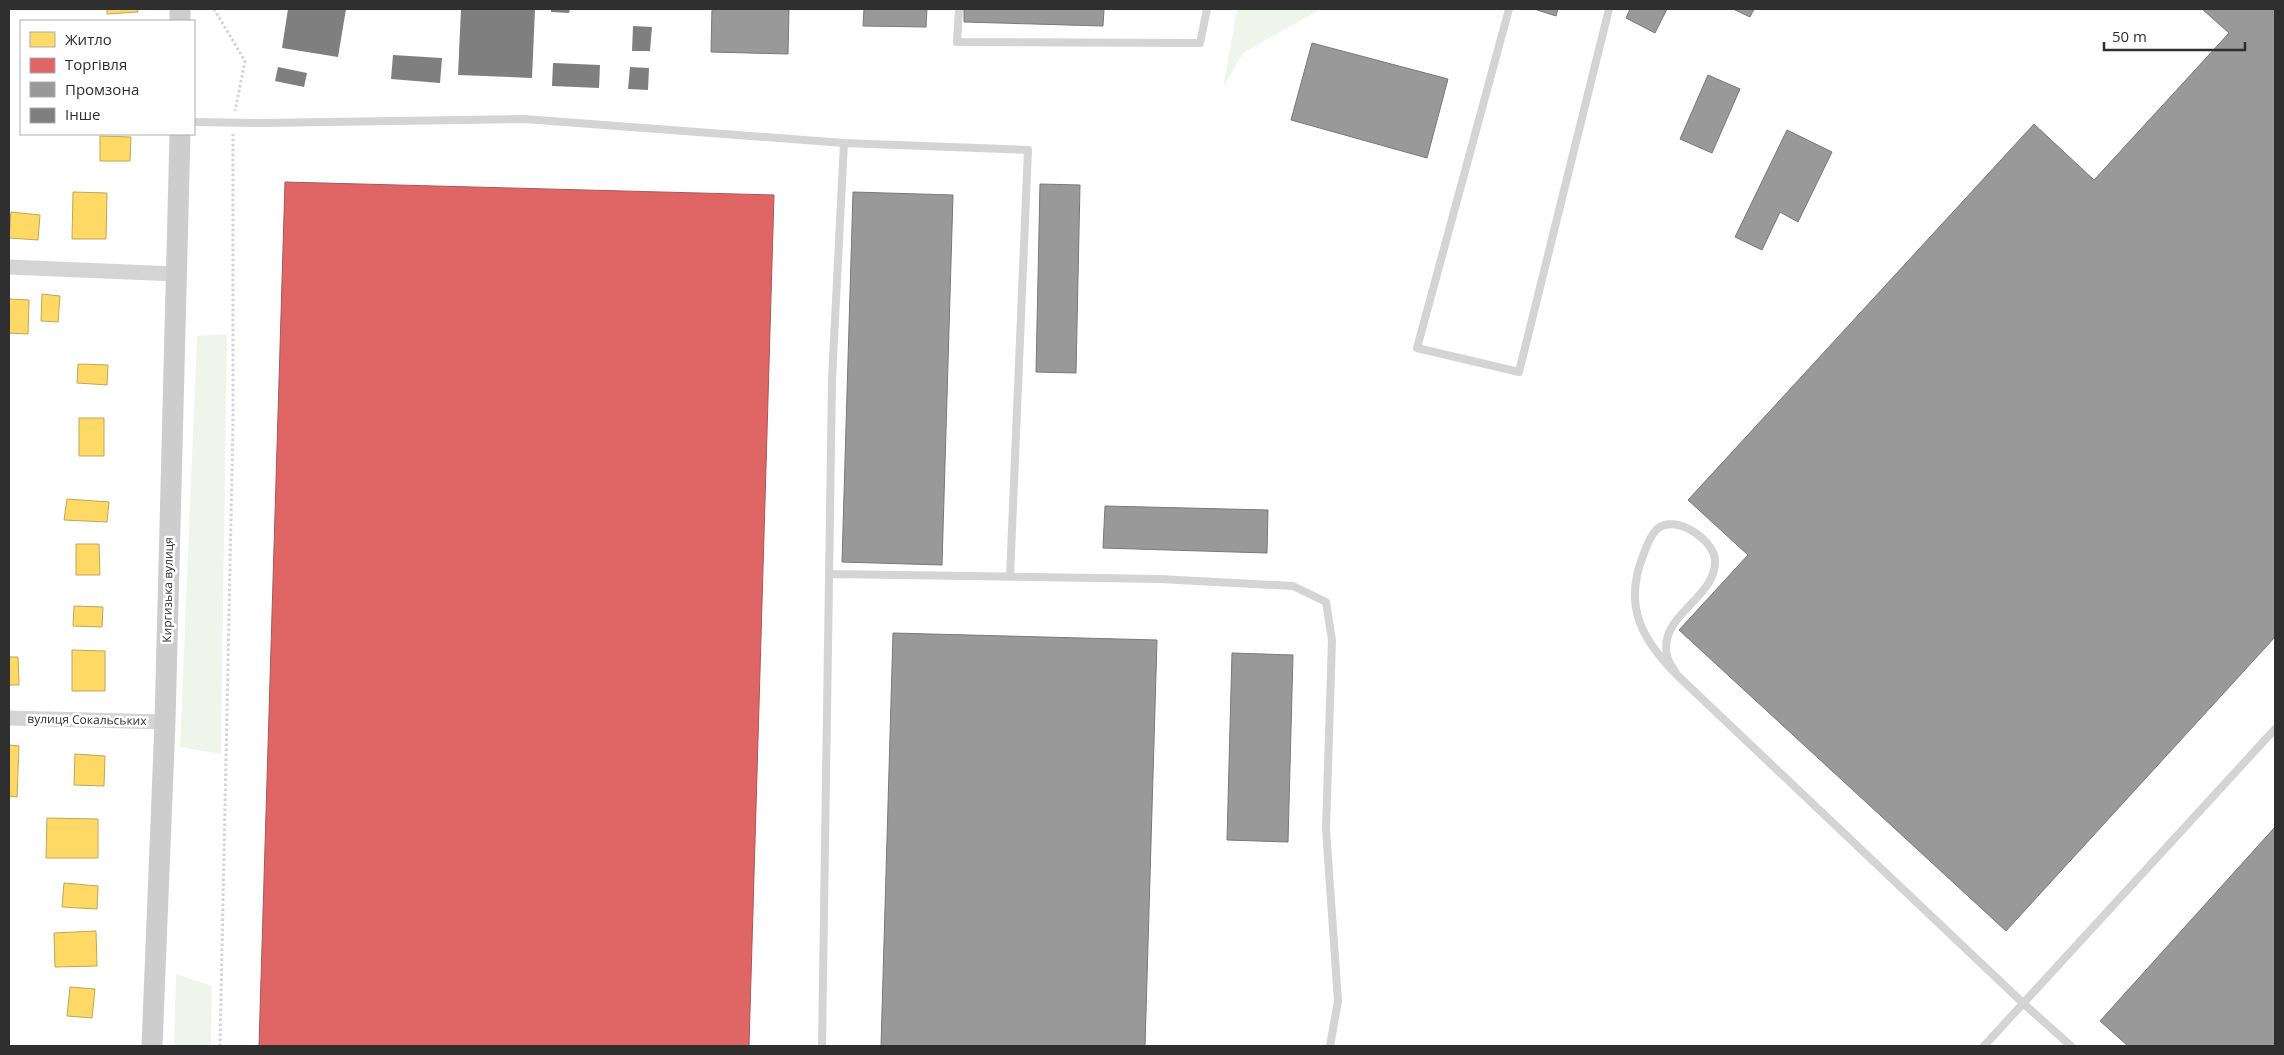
<svg xmlns="http://www.w3.org/2000/svg" width="2284" height="1055" font-family="'Open Sans',sans-serif">
<rect width="100%" height="100%" fill="#fff"/>
<path fill="#f0f5ec" d="M1237 9H1321L1243 53 1223 88Z
M227 334 221 754 180 747 197 336Z
M176 974 212 986 211 1046H174Z"/>
<path fill="#ffd966" stroke="#c1a656" d="M107 9H137L138 12 107 14Z
M100 136 131 137 130 161H100Z
M73 192 107 193 106 239H72Z
M11 212 40 215 38 240 9 238Z
M42 294 60 296 58 322 41 321Z
M9 299 29 300 28 334 9 333Z
M78 364 108 365 107 385 77 383Z
M79 418H104V456H79Z
M67 499 109 502 107 522 64 520Z
M76 544H99L100 575H76Z
M74 606 103 607 102 627 73 626Z
M72 650 105 651V691H72Z
M9 657H18L19 685H9Z
M9 745 19 746 17 797 9 796Z
M75 754 105 756 104 786 74 785Z
M47 818 98 819V858H46Z
M64 883 98 886 97 909 62 907Z
M96 931 97 966 55 967 54 933Z
M70 987 95 989 92 1018 67 1016Z"/>
<path fill="#e06666" stroke="#ab5656" d="M285 182 774 195 749 1046H259Z"/>
<path fill="#999" stroke="#797979" d="M712 9H789L788 54 711 52Z
M864 9H927L926 27 863 26Z
M964 9H1104L1103 26 964 22Z
M1534 9H1558L1556 16Z
M1630 9H1667L1655 33 1626 18Z
M1733 9H1754L1750 17Z
M2202 9H2275V637L2006 931 1679 630 1748 555 1688 500 2034 124 2094 180 2229 33Z
M1312 43 1448 79 1427 158 1291 120Z
M1708 75 1740 89 1712 153 1680 139Z
M1787 130 1832 152 1798 222 1780 212 1762 250 1735 237Z
M1040 184 1080 185 1076 373 1036 372Z
M853 192 953 195 942 565 842 562Z
M1105 506 1268 510 1267 553 1103 548Z
M893 633 1157 640 1145 1046H881Z
M1232 653 1293 655 1288 842 1227 840Z
M2275 827V1046H2128L2100 1021Z"/>
<path fill="#7f7f7f" d="M288 9H346L338 57 282 48Z
M461 9H535L532 78 458 75Z
M551 9H570L569 13 551 12Z
M633 26 652 27 650 51H632Z
M393 55 442 58 440 83 391 79Z
M553 63 600 65 599 88 552 86Z
M278 67 307 73 304 87 275 81Z
M630 67 649 68 648 90 628 89Z"/>
<g fill="none" stroke-linecap="round" stroke-linejoin="round">
<path stroke="#d4d4d4" stroke-width="3" stroke-dasharray="2.5 2.5" stroke-linecap="butt" d="M214 9 245 61 235 111
M220 1046 233 424V134"/>
<path stroke="#d4d4d4" stroke-width="8" d="M959 9 957 42 1200 43 1207 9
M1509 9 1417 348 1519 372 1609 9
M194 122 261 123 524 119 844 143 1028 150 1010 577
M830 574 1160 579 1293 586 1326 602 1332 640 1326 829 1338 1001 1330 1046
M1677 675C1674 669 1668 662 1667 655 1658 615 1717 598 1715 560 1714 540 1675 513 1657 529 1650 536 1646 547 1643 556 1623 606 1642 640 1677 675L2024 1004 2071 1046
M822 1046 832 379 844 143
M1984 1046 2275 729"/>
<path stroke="#d4d4d4" stroke-width="15" d="M9 267 176 274
M9 718 165 722"/>
<path stroke="#cdcdcd" stroke-width="21" d="M180 21V9
M152 1046 165 722 180 134"/>
</g>
<g text-anchor="middle" stroke-width="5" stroke-linejoin="round" paint-order="stroke">
<g font-size="12" fill="#2f2f2f" stroke="#fff">
<text transform="translate(168 590) rotate(-89)" y="4">Киргизька вулиця</text>
<text transform="translate(87 720) rotate(1)" y="4">вулиця Сокальських</text>
</g>
</g>
<rect width="2284" height="1055" fill="none" stroke="#2f2f2f" stroke-width="20"/>
<rect x="20" y="20" width="175" height="115" fill="#ffffff" stroke="#acacac"/>
<rect x="30" y="32" width="25" height="15" fill="#ffd966" stroke="#acacac"/>
<text x="65" y="45" font-size="15" fill="#2f2f2f">Житло</text>
<rect x="30" y="58" width="25" height="15" fill="#e06666" stroke="#acacac"/>
<text x="65" y="70" font-size="15" fill="#2f2f2f">Торгівля</text>
<rect x="30" y="82" width="25" height="15" fill="#999999" stroke="#acacac"/>
<text x="65" y="95" font-size="15" fill="#2f2f2f">Промзона</text>
<rect x="30" y="108" width="25" height="15" fill="#7f7f7f" stroke="#acacac"/>
<text x="65" y="120" font-size="15" fill="#2f2f2f">Інше</text>
<path d="M2104 42v8h141v-8" fill="none" stroke="#2f2f2f" stroke-width="2.5"/>
<text x="2112" y="42" font-size="15" fill="#2f2f2f" stroke="#ffffff" stroke-width="4" paint-order="stroke">50 m</text>
</svg>
